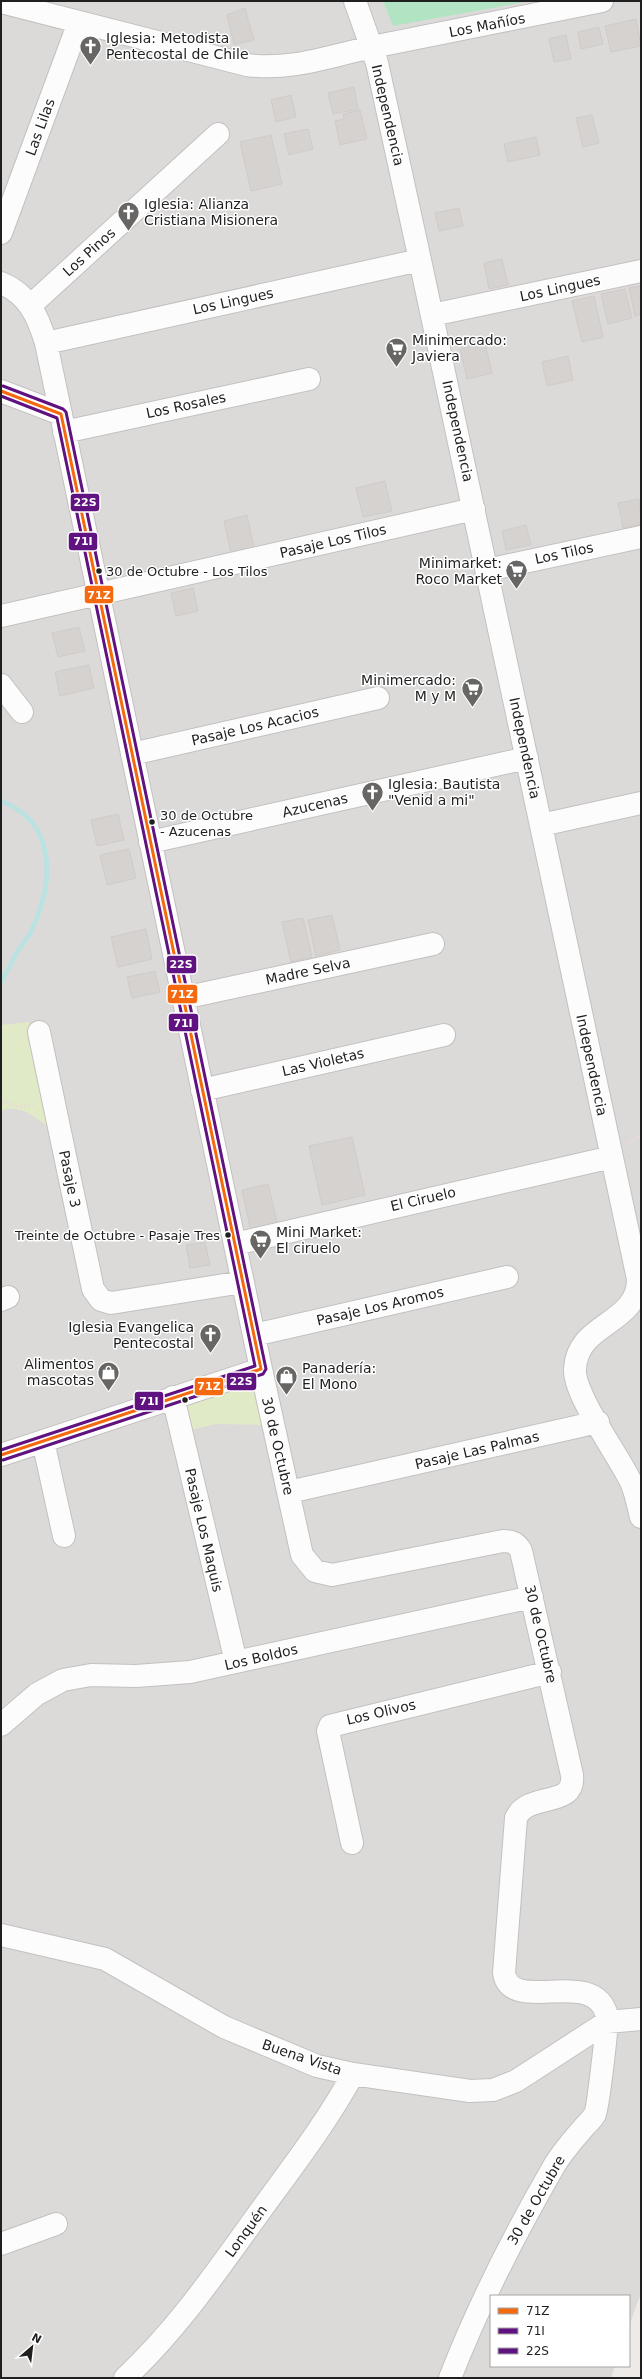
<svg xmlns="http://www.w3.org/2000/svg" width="642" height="2379" font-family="'DejaVu Sans',sans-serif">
<rect width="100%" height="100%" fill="#edeae8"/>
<path fill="#dcdad9" d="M1 1H641V2293L629 2326V2296H491V2366H615L611 2378H1Z"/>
<path fill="#e1eac6" d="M29 1022 47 1126C35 1117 17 1103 1 1111V1025Z
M259 1372 265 1425 216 1424 190 1430 178 1399Z"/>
<path fill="#b2e4c4" d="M383 1H530L393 26Z"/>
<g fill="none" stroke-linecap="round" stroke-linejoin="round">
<path stroke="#bbe2e1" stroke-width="5" d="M1 801C57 822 54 883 32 929 29 937 22 944 17 952 12 962 7 972 1 982"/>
</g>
<path fill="#d5d2d0" stroke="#d0cbc9" d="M245 8 254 40 234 45 227 15Z
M636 19 641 46 611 52 605 26Z
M599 27 603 44 581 49 578 32Z
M566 35 571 59 554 62 549 39Z
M354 87 358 109 333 114 328 93Z
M291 95 296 117 276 122 271 100Z
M360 110 367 139 340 145 335 121 344 119 343 114Z
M592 115 599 143 583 147 576 118Z
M308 129 313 149 289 155 284 134Z
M271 135 282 184 251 191 240 142Z
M536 137 540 155 508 162 504 144Z
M459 208 463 226 439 231 435 213Z
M502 259 508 285 489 289 484 263Z
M641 286V314L635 316 629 288Z
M625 289 632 318 608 324 601 294Z
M594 296 603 337 582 342 572 301Z
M485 343 492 373 467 379 460 349Z
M568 356 573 380 547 386 542 362Z
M385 481 392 511 363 517 356 488Z
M639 499 641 524 623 528 618 503Z
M247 515 254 548 231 553 224 521Z
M526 525 531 545 506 550 502 531Z
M193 588 198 611 176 616 171 593Z
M79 627 85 651 58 657 52 633Z
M89 665 94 688 60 696 55 672Z
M118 814 124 840 97 846 91 820Z
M129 849 136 878 107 885 100 855Z
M332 915 340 950 316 956 308 920Z
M303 918 312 957 291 962 282 922Z
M146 929 152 959 118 967 111 937Z
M155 971 160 992 132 998 127 977Z
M352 1137 365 1195 322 1205 309 1146Z
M268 1184 278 1226 251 1232 242 1190Z
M205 1242 210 1265 190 1268 186 1245Z"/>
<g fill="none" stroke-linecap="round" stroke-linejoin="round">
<defs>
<path id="minor" d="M355 1 377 63 420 260 638 1279C638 1325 577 1322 575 1369 573 1394 619 1456 631 1482 636 1493 638 1506 641 1517
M1 2 247 65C290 71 330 56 372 47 449 31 525 17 602 1
M1 233 79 22
M1 283C28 294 38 316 46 343L261 1369 302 1555 315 1571 332 1575 503 1541C512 1541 517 1543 521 1551L572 1775C576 1809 528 1791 516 1818L504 1973C511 2016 595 1965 607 2016 608 2022 598 2108 595 2114 593 2118 588 2123 585 2126 574 2139 562 2152 554 2166 514 2235 479 2304 450 2378
M31 305 218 134
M432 315 641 271
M46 343 420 260
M1 391 61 414
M64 432 309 379
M487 570 641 537
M1 616 474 509
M1 685 22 712
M132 754 378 698
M541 825 641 803
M150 842 527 758
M183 998 433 944
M39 1032 93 1289 101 1300 111 1303 243 1282
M202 1090 444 1035
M235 1244 612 1157
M1 1300 8 1297
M254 1335 507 1277
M173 1397 236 1662
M43 1441 64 1536
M1 1455 261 1369
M289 1492 598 1422
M1 1725 37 1694 63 1680 91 1675 136 1676 190 1672 532 1597
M352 1843 328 1731 330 1726 550 1672
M1 1935 105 1959 224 2027 317 2066 353 2074 470 2091 493 2090 516 2081 607 2022 641 2019
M1 2244 56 2224
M125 2378C178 2329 219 2268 261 2210 293 2166 327 2122 353 2074"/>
</defs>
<use href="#minor" stroke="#c3c1c0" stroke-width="24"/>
<path stroke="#ead9db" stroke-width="2.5" stroke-dasharray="2 2" stroke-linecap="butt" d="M1 1101 20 1107 35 1104
M628 1144 641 1135"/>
<use href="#minor" stroke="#fcfcfc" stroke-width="22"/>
<defs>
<path id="bus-1" d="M1 391 61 414 261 1369 1 1455"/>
<path id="bus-2" d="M1 396 57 418 255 1366 1 1450"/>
<path id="bus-3" d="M3 1460 263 1374 266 1369 66 412 63 409 3 386"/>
</defs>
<use href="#bus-1" stroke="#fff" stroke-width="6"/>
<use href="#bus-2" stroke="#fff" stroke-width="6"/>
<use href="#bus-3" stroke="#fff" stroke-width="6"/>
<use href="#bus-1" stroke="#f56a0f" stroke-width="3"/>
<use href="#bus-2" stroke="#5f1280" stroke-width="3"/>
<use href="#bus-3" stroke="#5f1280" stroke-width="3"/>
</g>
<defs>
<symbol id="church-pin" viewBox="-11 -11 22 30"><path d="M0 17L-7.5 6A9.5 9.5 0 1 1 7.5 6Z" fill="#676665" stroke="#fff"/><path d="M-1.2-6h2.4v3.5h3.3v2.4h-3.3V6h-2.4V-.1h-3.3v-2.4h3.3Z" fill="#fff"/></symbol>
<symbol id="supermarket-pin" viewBox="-11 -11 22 30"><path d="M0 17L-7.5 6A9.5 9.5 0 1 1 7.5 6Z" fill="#676665" stroke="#fff"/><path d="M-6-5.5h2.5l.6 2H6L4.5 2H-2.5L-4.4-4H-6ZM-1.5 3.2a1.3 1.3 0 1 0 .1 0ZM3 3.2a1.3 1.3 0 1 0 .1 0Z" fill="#fff"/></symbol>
<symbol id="shop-pin" viewBox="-11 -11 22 30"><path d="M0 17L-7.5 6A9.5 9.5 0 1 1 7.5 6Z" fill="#676665" stroke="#fff"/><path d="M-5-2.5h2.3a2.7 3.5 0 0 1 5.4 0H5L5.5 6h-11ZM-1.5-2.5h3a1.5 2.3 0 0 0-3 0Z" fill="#fff"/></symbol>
</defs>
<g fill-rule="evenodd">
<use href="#church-pin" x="78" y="34" width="25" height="34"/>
<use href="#church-pin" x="116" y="200" width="25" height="34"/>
<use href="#supermarket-pin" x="384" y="336" width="25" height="34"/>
<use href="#supermarket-pin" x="504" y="558" width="25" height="34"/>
<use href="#supermarket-pin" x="460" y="676" width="25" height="34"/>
<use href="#church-pin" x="360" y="780" width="25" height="34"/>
<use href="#supermarket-pin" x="248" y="1228" width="25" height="34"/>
<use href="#church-pin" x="198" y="1322" width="25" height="34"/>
<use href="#shop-pin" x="96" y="1360" width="25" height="34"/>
<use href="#shop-pin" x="274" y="1364" width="25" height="34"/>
</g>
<g fill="#1f1f1f" stroke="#fff" stroke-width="1.5">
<circle cx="99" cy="571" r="3.5"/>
<circle cx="152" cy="822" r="3.5"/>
<circle cx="228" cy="1235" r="3.5"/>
<circle cx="185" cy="1400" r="3.5"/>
</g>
<g text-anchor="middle" stroke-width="3" stroke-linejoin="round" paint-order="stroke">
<g font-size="13" fill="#1f1f1f" stroke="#fff" text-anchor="start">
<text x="106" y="576">30 de Octubre - Los Tilos</text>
<text x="160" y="820">30 de Octubre<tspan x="160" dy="16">- Azucenas</tspan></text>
<text x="220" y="1240" text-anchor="end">Treinte de Octubre - Pasaje Tres</text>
</g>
<g font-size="14" fill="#1f1f1f" stroke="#fff">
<text transform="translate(487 25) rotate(-11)" y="5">Los Mañíos</text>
<text transform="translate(388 115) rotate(77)" y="5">Independencia</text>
<text transform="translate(40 127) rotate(-70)" y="5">Las Lilas</text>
<text transform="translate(89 252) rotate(-42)" y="5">Los Pinos</text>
<text transform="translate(560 288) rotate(-12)" y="5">Los Lingues</text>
<text transform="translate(233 301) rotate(-12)" y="5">Los Lingues</text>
<text transform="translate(186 405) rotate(-12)" y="5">Los Rosales</text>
<text transform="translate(458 431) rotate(78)" y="5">Independencia</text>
<text transform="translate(333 541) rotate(-13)" y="5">Pasaje Los Tilos</text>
<text transform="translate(564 553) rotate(-12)" y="5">Los Tilos</text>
<text transform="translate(255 726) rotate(-13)" y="5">Pasaje Los Acacios</text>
<text transform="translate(525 748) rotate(78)" y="5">Independencia</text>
<text transform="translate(315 805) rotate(-13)" y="5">Azucenas</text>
<text transform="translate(308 971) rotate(-12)" y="5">Madre Selva</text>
<text transform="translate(323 1062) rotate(-13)" y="5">Las Violetas</text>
<text transform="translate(592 1065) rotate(78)" y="5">Independencia</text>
<text transform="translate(70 1179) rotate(78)" y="5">Pasaje 3</text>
<text transform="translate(423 1199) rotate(-13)" y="5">El Ciruelo</text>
<text transform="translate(380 1306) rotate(-13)" y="5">Pasaje Los Aromos</text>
<text transform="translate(278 1446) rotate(77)" y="5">30 de Octubre</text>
<text transform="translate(477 1450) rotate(-13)" y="5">Pasaje Las Palmas</text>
<text transform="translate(204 1530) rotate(77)" y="5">Pasaje Los Maquis</text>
<text transform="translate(541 1634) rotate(77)" y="5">30 de Octubre</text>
<text transform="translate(261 1657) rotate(-13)" y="5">Los Boldos</text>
<text transform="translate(381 1712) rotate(-13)" y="5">Los Olivos</text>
<text transform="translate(302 2057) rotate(19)" y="5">Buena Vista</text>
<text transform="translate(536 2200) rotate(-60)" y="5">30 de Octubre</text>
<text transform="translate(246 2231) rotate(-54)" y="5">Lonquén</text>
</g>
<g font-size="14" fill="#1f1f1f" stroke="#fff" text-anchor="start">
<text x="106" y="43">Iglesia: Metodista<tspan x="106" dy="16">Pentecostal de Chile</tspan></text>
<text x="144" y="209">Iglesia: Alianza<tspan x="144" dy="16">Cristiana Misionera</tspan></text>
<text x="412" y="345">Minimercado:<tspan x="412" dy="16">Javiera</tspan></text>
<text x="502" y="568" text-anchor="end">Minimarket:<tspan x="502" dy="16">Roco Market</tspan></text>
<text x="456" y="685" text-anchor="end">Minimercado:<tspan x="456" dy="16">M y M</tspan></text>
<text x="388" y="789">Iglesia: Bautista<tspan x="388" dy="16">"Venid a mi"</tspan></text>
<text x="276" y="1237">Mini Market:<tspan x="276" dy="16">El ciruelo</tspan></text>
<text x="194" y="1332" text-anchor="end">Iglesia Evangelica<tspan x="194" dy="16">Pentecostal</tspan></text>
<text x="94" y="1369" text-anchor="end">Alimentos<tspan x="94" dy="16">mascotas</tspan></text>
<text x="302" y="1373">Panadería:<tspan x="302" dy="16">El Mono</tspan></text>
</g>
</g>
<g stroke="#fff" stroke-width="1.5">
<rect x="70" y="493" width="30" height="19" rx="4" fill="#5f1280"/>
<rect x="68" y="532" width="30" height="19" rx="4" fill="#5f1280"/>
<rect x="84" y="585" width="30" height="19" rx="4" fill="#f56a0f"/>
<rect x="166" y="955" width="31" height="19" rx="4" fill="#5f1280"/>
<rect x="167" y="984" width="31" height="20" rx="4" fill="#f56a0f"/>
<rect x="168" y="1013" width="31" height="19" rx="4" fill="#5f1280"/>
<rect x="226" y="1372" width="31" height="19" rx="4" fill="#5f1280"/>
<rect x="194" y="1377" width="30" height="19" rx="4" fill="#f56a0f"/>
<rect x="134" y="1391" width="30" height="20" rx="4" fill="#5f1280"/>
</g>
<g font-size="11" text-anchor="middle" font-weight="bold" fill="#fff">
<text x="85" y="506">22S</text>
<text x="83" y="545">71I</text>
<text x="99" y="599">71Z</text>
<text x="181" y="968">22S</text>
<text x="182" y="998">71Z</text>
<text x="183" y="1027">71I</text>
<text x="241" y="1385">22S</text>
<text x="209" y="1390">71Z</text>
<text x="149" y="1405">71I</text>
</g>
<rect width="642" height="2379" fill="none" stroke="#1f1f1f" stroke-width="4"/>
<rect x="490" y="2295" width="140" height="72" fill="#ffffff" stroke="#a5a5a5"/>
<rect x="498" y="2308" width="20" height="6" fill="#f56a0f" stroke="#a5a5a5"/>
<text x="526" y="2315" font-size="12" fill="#1f1f1f">71Z</text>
<rect x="498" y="2328" width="20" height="6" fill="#5f1280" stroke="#a5a5a5"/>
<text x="526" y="2335" font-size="12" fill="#1f1f1f">71I</text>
<rect x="498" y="2348" width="20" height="6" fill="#5f1280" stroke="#a5a5a5"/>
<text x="526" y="2355" font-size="12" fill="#1f1f1f">22S</text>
<g transform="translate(32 2347) rotate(28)" stroke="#ffffff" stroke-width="3" paint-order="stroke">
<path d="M0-3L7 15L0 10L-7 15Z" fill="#1f1f1f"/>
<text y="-6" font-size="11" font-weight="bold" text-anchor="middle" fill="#1f1f1f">N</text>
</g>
</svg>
